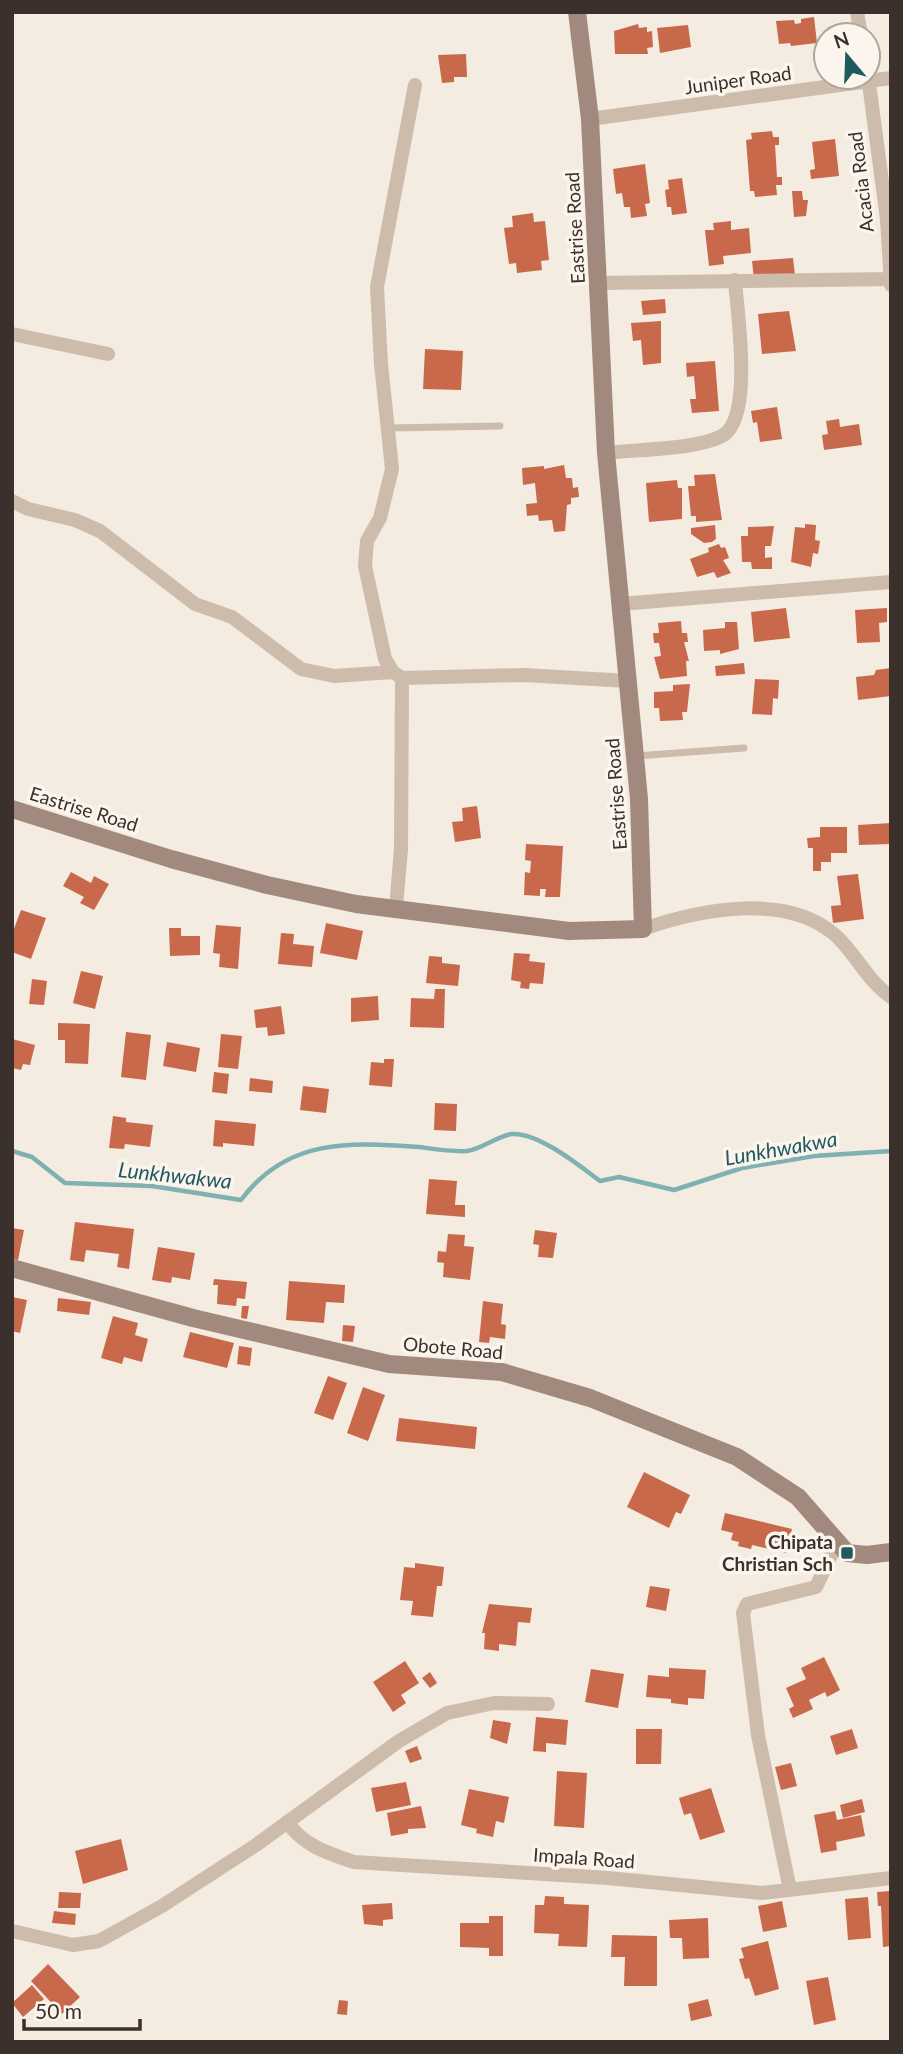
<svg xmlns="http://www.w3.org/2000/svg" width="903" height="2054" font-family="Lato,sans-serif">
<rect width="100%" height="100%" fill="#f4ebe1"/>
<g fill="none" stroke-linecap="round" stroke-linejoin="round">
<path stroke="#7fb0b2" stroke-width="4.5" d="M12 1151 32 1157 65 1183 152 1186 241 1200C287 1138 350 1142 419 1147 434 1149 452 1152 467 1151 482 1149 497 1136 512 1134 538 1132 580 1166 600 1181L619 1177 674 1190 742 1168 814 1156 891 1151"/>
</g>
<path fill="#c8694b" d="M814 17 817 43 791 46 790 43 779 44 776 21 794 20 795 24 801 23V19Z
M638 24 639 28 647 27V32L652 31 653 47 647 48 648 54H615L614 31Z
M688 25 691 47 660 53 657 28Z
M466 54 467 77H454V82L442 83 438 55Z
M772 131 773 137H779V145H775L777 177H782V185H776L777 195 755 197 754 191H750L746 140 752 139 751 133Z
M835 139 839 176 811 179 810 170 815 169 812 142Z
M645 164 650 203 645 204 647 216 631 218 630 207H624L622 193 616 194 613 169Z
M682 178 687 213 672 215 671 207H667L665 190 669 189 668 180Z
M792 191H802L803 200H808L806 216 794 217Z
M533 213 534 222 545 221 549 260 541 261 542 270 517 273 516 263 509 264 504 228 513 227 512 216Z
M731 221V230L749 228 751 253 723 256 724 264 709 266 705 230H714L713 223Z
M793 258 795 276 754 279 752 261Z
M665 299 666 313 643 315 641 301Z
M789 311 796 351 762 354 758 314Z
M661 321V363L643 365 641 340 633 341 631 323Z
M425 349 463 351 461 390 423 389Z
M715 361 719 411 692 413 690 399H696L694 376 687 377 686 363Z
M777 407 782 439 760 442 757 422 753 423 751 411Z
M839 419 840 427 859 424 862 445 824 450 822 435 828 434 826 421Z
M564 465 566 478H572L573 488 578 487 579 497 571 498V504L567 505 565 531 554 532 552 520 539 521 538 515 527 516 526 504 537 503 535 483 523 485 522 468 544 466V469Z
M715 474 722 520 696 522V516H691L688 486H695L694 475Z
M677 480 678 488H682V519L649 522 646 483Z
M805 524 816 525 815 540 820 541 818 554 813 553 811 567 791 562 795 527 805 528Z
M715 525 716 539 712 542 704 543 691 534V528Z
M774 526 771 546H765V558L772 557V569H752L751 562H742L741 536H748V527Z
M719 544 721 548 725 547 729 558 723 560 731 573 717 578 714 572 697 577 690 559 709 552 708 548Z
M786 608 790 638 754 642 751 612Z
M887 608V622L879 623 880 642 857 643 855 610Z
M681 621 682 633H687L688 642H684L689 661H686L687 676 660 679 654 657 661 656 659 643H654L653 633H659L658 623Z
M725 622H737L739 649 720 654V650L704 651 703 630 725 628Z
M744 663 745 674 716 676 715 666Z
M891 668V696L858 700 856 677 874 675 876 670Z
M755 679 779 680 778 699 773 698 772 715 752 714Z
M690 684 687 712H682L683 720 660 721 659 708H654V692L673 691V685Z
M477 806 481 838 455 842 452 822 463 821 462 808Z
M891 823V844L859 845 858 825Z
M820 827H847V853H831V862H821V871H813V848H808L807 838 820 837Z
M526 844 563 846 560 897H545L546 889H540V896L524 895 525 872 530 873 531 861 525 860Z
M71 872 91 883 94 876 109 884 94 910 80 903 84 897 63 886Z
M858 874 864 919 833 923 831 906 841 905 837 876Z
M21 910 46 918 31 959 12 952V934Z
M326 923 363 931 357 960 320 953Z
M216 925 241 927 238 969 219 967 220 954 213 953Z
M169 928H181V936H200V955L170 956Z
M281 933 294 934 293 944 314 946 312 967 278 964Z
M514 953 530 954 529 961 545 963 543 984 530 983 529 989 520 988 521 982 511 980Z
M429 956 442 957V963L460 965 458 986 426 983Z
M81 971 103 976 95 1009 73 1003Z
M32 979 47 981 44 1005 29 1004Z
M435 989H445L444 1028 410 1027 411 998 434 999Z
M378 996 379 1020 351 1022V998Z
M281 1006 285 1034 268 1036 267 1027 256 1028 254 1010Z
M58 1023 90 1024 88 1064 65 1063V1040H58Z
M126 1032 151 1035 146 1080 121 1077Z
M221 1034 242 1036 238 1069 218 1067Z
M12 1039 35 1045 30 1065 23 1064 21 1070 12 1068Z
M167 1042 200 1048 196 1072 163 1066Z
M384 1059H394L392 1087 369 1085 371 1062 384 1063Z
M214 1072 229 1074 227 1094 212 1092Z
M250 1078 273 1081 272 1093 249 1091Z
M303 1086 329 1089 326 1113 300 1110Z
M435 1103 457 1104 456 1131 434 1130Z
M113 1116 126 1118V1122L153 1125 150 1147 125 1144 124 1149 109 1148Z
M215 1120 256 1124 254 1146 223 1143V1147L213 1146Z
M429 1179 457 1181 455 1205H465V1217L426 1214Z
M75 1222 134 1229 129 1269 117 1267 119 1254 86 1250 84 1262 70 1260Z
M12 1228 24 1230 18 1260 12 1259Z
M535 1230 557 1233 553 1258 538 1257 539 1245 533 1244Z
M448 1234 465 1235 464 1246 474 1247 470 1280 443 1277 444 1263 437 1262 438 1251 446 1252Z
M158 1247 195 1253 190 1280 172 1277 171 1283 152 1280Z
M214 1279 247 1282 245 1299 237 1298 236 1306 217 1304 218 1285H213Z
M289 1281 345 1285 344 1303 326 1302 324 1323 286 1320Z
M12 1297 27 1300 20 1333 12 1331Z
M58 1298 91 1302 89 1315 57 1311Z
M483 1301 503 1304 501 1324 506 1325 505 1339 490 1337 489 1343 479 1342Z
M242 1306H249L247 1319 241 1318Z
M113 1316 138 1323 135 1335 148 1339 142 1362 124 1357 122 1364 101 1358Z
M343 1325 355 1326 353 1342 342 1341Z
M190 1332 234 1343 227 1368 183 1357Z
M239 1346 252 1348 250 1366 237 1364Z
M328 1376 347 1383 333 1420 314 1413Z
M363 1387 385 1395 368 1441 347 1433Z
M399 1418 477 1427 475 1449 396 1441Z
M644 1472 690 1495 681 1514 676 1512 669 1528 627 1507Z
M725 1513 792 1529 786 1553 752 1545 751 1549 738 1546 739 1542 731 1540 733 1533 721 1530Z
M415 1563 444 1567 442 1586H437L433 1617 411 1615 413 1601 400 1600 404 1567 415 1568Z
M650 1586 670 1589 666 1611 646 1607Z
M489 1604 532 1608 530 1623 518 1622 516 1646 499 1644V1651L484 1649 485 1633H482Z
M824 1657 840 1690 827 1697 825 1692 809 1700 813 1709 793 1718 789 1709 794 1706 786 1688 806 1679 801 1668Z
M405 1661 419 1683 401 1695 406 1703 393 1712 373 1682Z
M669 1668 706 1670 704 1699 688 1698V1705L671 1703V1699L646 1697 648 1675 669 1677Z
M591 1669 624 1674 618 1708 585 1702Z
M430 1672 437 1683 430 1688 422 1678Z
M536 1717 568 1720 566 1745 546 1743V1752L533 1751Z
M493 1720 511 1723 507 1744 490 1738Z
M636 1729H662L661 1764H636Z
M852 1729 858 1748 836 1755 830 1736Z
M417 1746 422 1759 410 1763 405 1751Z
M791 1763 797 1786 781 1790 775 1767Z
M557 1771 587 1773 584 1828 554 1826Z
M406 1782 411 1805 376 1812 371 1788Z
M711 1788 725 1832 700 1840 691 1813 684 1815 679 1798Z
M469 1789 509 1797 504 1823 496 1821 493 1837 476 1833 477 1829 461 1825Z
M862 1799 865 1812 843 1818 840 1805Z
M421 1806 426 1828 408 1829V1833L391 1836 387 1813Z
M835 1811 837 1820 861 1815 865 1836 836 1842 837 1850 821 1853 814 1815Z
M121 1839 128 1870 83 1884 75 1851Z
M891 1891V1946L883 1947 881 1906H878L877 1892Z
M59 1892 81 1893 80 1908H58Z
M545 1896 564 1897V1904L589 1905 587 1947 558 1946 559 1934 534 1933 535 1905H544Z
M868 1897 871 1938 848 1940 845 1899Z
M782 1901 787 1927 763 1932 758 1906Z
M392 1903 393 1919 383 1920V1926L364 1924 362 1905Z
M54 1911 76 1914 75 1925 52 1923Z
M489 1916H503V1956H489V1948L460 1947V1923H489Z
M708 1918 709 1958 683 1959 682 1938H670L669 1920Z
M612 1935 657 1936V1986H624L625 1957H611Z
M768 1941 779 1989 755 1996 749 1978 745 1979 739 1959 744 1958 741 1948Z
M48 1964 80 1997 62 2014 31 1981Z
M828 1977 836 2020 814 2025 806 1981Z
M32 1985 44 1999 23 2017 12 2003Z
M708 1999 712 2016 691 2021 688 2004Z
M339 2000 348 2001 347 2015 337 2014Z"/>
<g fill="none" stroke-linecap="round" stroke-linejoin="round">
<path stroke="#cdbbac" stroke-width="7" d="M389 428 500 426
M636 756 744 748"/>
<path stroke="#cdbbac" stroke-width="14" d="M857 12 861 35
M868 76 887 219 891 285
M415 85 377 287 381 364 392 469 380 518 367 541 365 566 385 659 393 672 402 678 524 675 628 681
M590 119 891 78
M599 283 891 279
M12 334 108 354
M606 453C638 449 694 450 722 436 754 419 737 312 735 280
M12 501 28 509 75 520 100 531 195 604 232 617 301 669 334 676 393 672
M620 604 891 582
M396 907 401 849 402 678
M643 929C698 910 785 892 834 934 856 953 866 980 891 997
M287 1822C304 1846 327 1853 354 1862L608 1878 762 1893 891 1878
M790 1890 758 1735 743 1613 747 1604 816 1587 837 1543
M12 1931 73 1945 99 1941 162 1906 256 1845 399 1741 447 1713 494 1703 548 1704"/>
<path stroke="#a18a7d" stroke-width="18" d="M12 809 171 859 267 885 356 904 569 931 643 929 639 799 606 453 590 119 577 12
M12 1268 193 1318 389 1364 502 1372 590 1398 737 1457 798 1497 847 1553 867 1555 891 1552"/>
</g>
<rect fill="#1f5a5e" stroke="#fbf5ee" stroke-width="2.5" x="840" y="1546" width="14" height="14" rx="3.5"/>
<g text-anchor="middle" stroke-width="7" stroke-linejoin="round" paint-order="stroke">
<g font-size="19" fill="#3b302b" stroke="#fbf5ee">
<text transform="translate(738 80) rotate(-8)" y="7">Juniper Road</text>
<text transform="translate(861 182) rotate(-97)" y="7">Acacia Road</text>
<text transform="translate(575 228) rotate(-93)" y="7">Eastrise Road</text>
<text transform="translate(616 794) rotate(-94)" y="7">Eastrise Road</text>
<text transform="translate(84 809) rotate(17)" y="7">Eastrise Road</text>
<text transform="translate(453 1348) rotate(5)" y="7">Obote Road</text>
<text transform="translate(584 1858) rotate(4)" y="7">Impala Road</text>
</g>
<g font-size="19" font-weight="bold" fill="#3b302b" stroke="#fbf5ee" text-anchor="end">
<text x="833" y="1549">Chipata<tspan x="833" dy="22">Christian Sch</tspan></text>
</g>
<g font-size="21" font-style="italic" fill="#1f5a5e" stroke="#fbf5ee">
<text transform="translate(781 1149) rotate(-10)" y="7">Lunkhwakwa</text>
<text transform="translate(175 1176) rotate(6)" y="7">Lunkhwakwa</text>
</g>
</g>
<rect width="903" height="2054" fill="none" stroke="#3b302b" stroke-width="28"/>
<g transform="translate(847 56) rotate(341)"><circle r="33" fill="#fbf5ee" stroke="#aea6a0" stroke-width="2"/>
<path d="M0-5L12 26L0 18L-12 26Z" fill="#1f5a5e"/>
<text y="-10" font-size="19" font-weight="bold" text-anchor="middle" fill="#3b302b">N</text>
</g>
<path d="M24 2019v10h116v-10" fill="none" stroke="#3b302b" stroke-width="3.5"/>
<text x="35" y="2019" font-size="21" fill="#3b302b" stroke="#fbf5ee" stroke-width="5" paint-order="stroke">50 m</text>
</svg>
